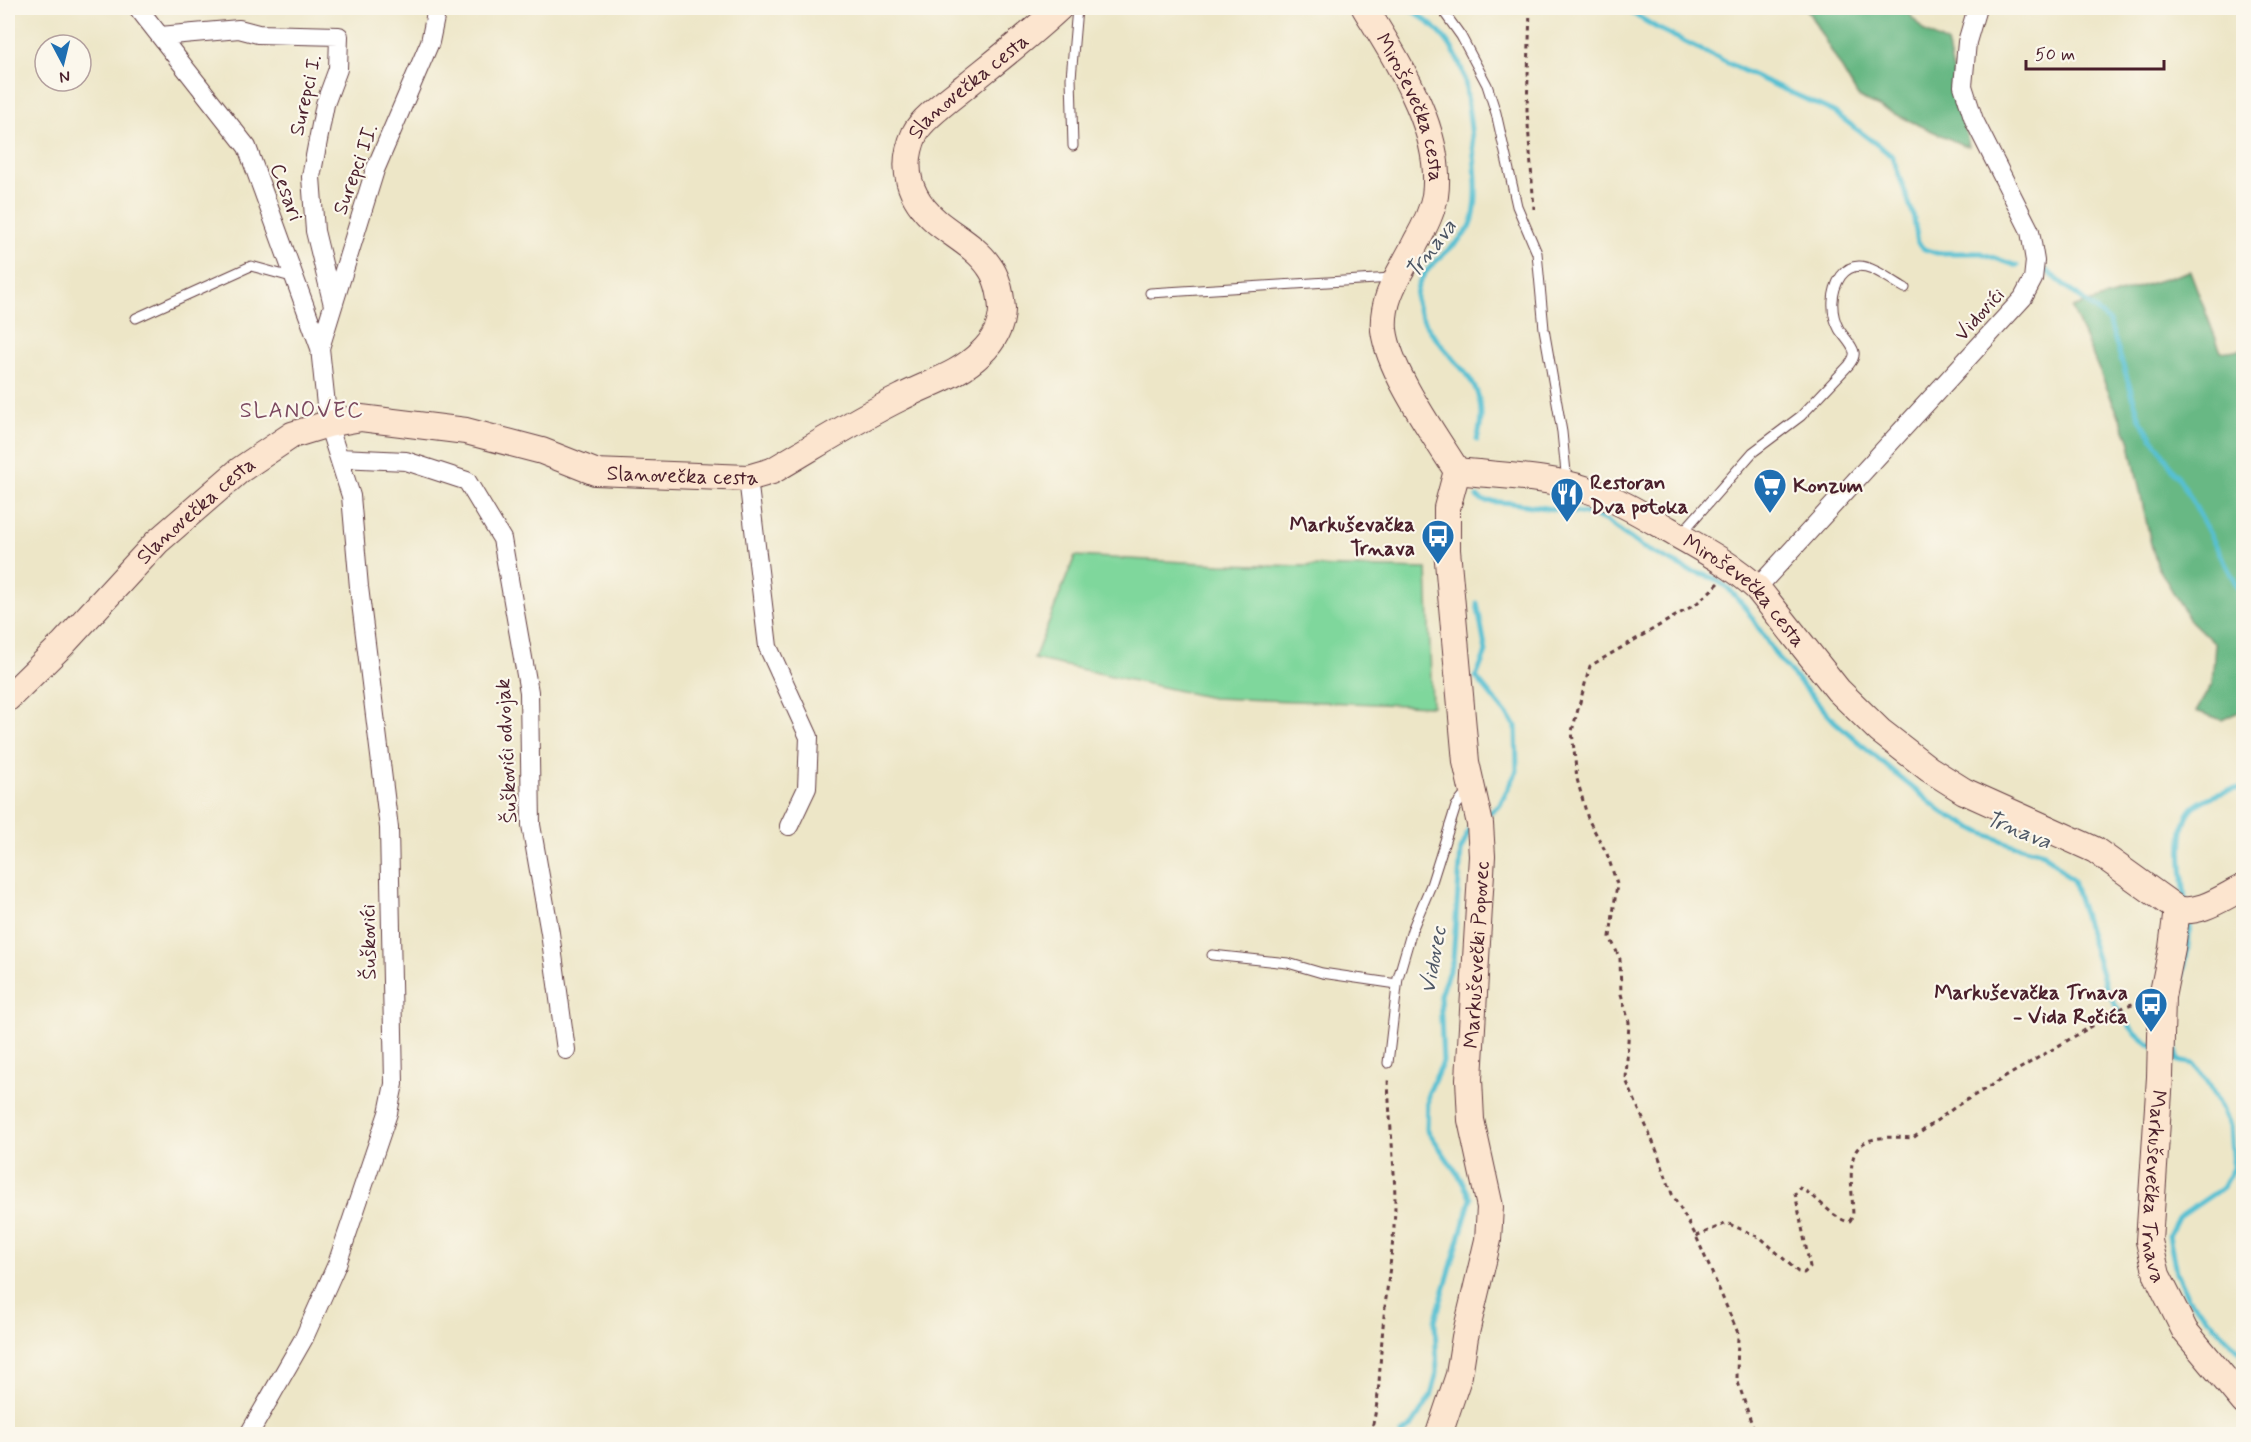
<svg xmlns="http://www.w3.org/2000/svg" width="2251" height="1442" font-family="Mynerve,sans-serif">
<rect width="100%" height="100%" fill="#fbf7ec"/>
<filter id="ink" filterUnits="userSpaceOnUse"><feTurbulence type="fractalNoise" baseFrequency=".0167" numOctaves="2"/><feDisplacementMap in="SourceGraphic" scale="12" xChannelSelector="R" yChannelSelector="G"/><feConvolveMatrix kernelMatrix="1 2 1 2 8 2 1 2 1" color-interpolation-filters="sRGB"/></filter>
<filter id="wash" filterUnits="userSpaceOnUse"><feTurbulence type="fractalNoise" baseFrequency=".008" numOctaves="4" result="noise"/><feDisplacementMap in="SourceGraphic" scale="24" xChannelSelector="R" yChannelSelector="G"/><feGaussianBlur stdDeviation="1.35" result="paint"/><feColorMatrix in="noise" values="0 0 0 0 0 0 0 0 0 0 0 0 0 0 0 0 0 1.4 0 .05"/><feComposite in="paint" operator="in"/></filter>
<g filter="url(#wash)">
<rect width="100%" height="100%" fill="#ede6c7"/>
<path fill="#7fd79c" stroke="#647b64" stroke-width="1.5" d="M1075 556 1220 564 1427 569 1432 706 1212 698 1034 659Z"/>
<path fill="#67b884" stroke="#586c58" stroke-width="1.5" d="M1806 8H1904L1925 32 1947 43 1969 146 1963 145 1859 98Z
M2190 271 2221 352 2243 349V710L2222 720 2196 711 2212 684 2215 644 2189 619 2158 567 2151 544 2129 439 2072 308Z"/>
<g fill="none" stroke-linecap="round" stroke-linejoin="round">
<path stroke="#56c0d2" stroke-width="5" d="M1409 8C1426 20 1444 33 1454 52 1458 59 1462 69 1464 77 1467 88 1467 102 1469 113 1472 141 1484 207 1468 230 1452 252 1413 270 1416 302 1417 310 1423 319 1427 326 1454 368 1494 382 1477 440
M1624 8 1657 28 1748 73 1834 112 1892 156 1913 214 1918 243 1924 249 1936 253H1981L2017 266
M2047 271 2109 321 2140 419 2186 489 2244 599
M1477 497 1484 501 1512 503 1594 515 1606 521 1642 547 1688 570 1713 578 1728 588 1745 607 1778 658 1834 721 1897 775 1941 811 1980 832 2013 845 2044 853 2073 881 2105 984C2115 1007 2131 1035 2154 1047
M1477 603 1486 652 1476 677 1516 726 1517 771 1499 806 1486 815
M2185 899C2183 877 2174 820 2196 805 2210 795 2228 791 2244 787
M2173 1015C2178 985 2191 956 2189 924
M2173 1040 2179 1061
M2167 1054 2179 1061 2194 1064 2210 1086 2230 1126 2233 1168 2222 1188 2178 1218 2169 1236 2176 1272 2188 1298 2244 1356
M1401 1434 1411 1427 1431 1396 1437 1373 1435 1321 1471 1198 1459 1176 1427 1130 1428 1094 1443 1062 1440 995 1453 960 1461 850 1469 829 1472 827"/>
</g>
</g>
<g filter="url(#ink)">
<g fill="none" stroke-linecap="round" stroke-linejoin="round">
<defs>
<path id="lane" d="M1441 8 1461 36 1487 85 1496 113 1517 206 1537 253 1544 329 1562 432 1567 483
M1073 146 1071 78 1077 8
M1150 293 1392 278
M136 318 251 266 295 278
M1681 534 1753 452 1801 416 1849 365C1852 361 1855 357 1854 352 1852 344 1843 336 1839 329 1830 313 1831 291 1841 276 1859 252 1886 278 1905 288
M1212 955 1288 963 1322 973 1397 984
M1388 1063 1398 978 1412 930 1431 885 1456 806 1469 790"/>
<path id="street" d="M138 8 247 147 320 348 328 424 351 496 359 587 389 828 394 1084 388 1113 337 1264 304 1338 249 1434
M160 36 239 29 258 34 339 36 338 69 325 104 311 177 315 231 333 305
M320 348 375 170 430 42 437 8
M340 458 406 461 467 481 502 539 529 692 531 825 550 933 566 1050
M748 478 768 647 809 737 807 788 789 826
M1757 588 2023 298 2033 279 2035 261 2030 231 1974 120 1963 86 1967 42 1977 8"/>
<g id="secondary">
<path id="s1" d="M1365 8C1397 61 1444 131 1435 196 1432 212 1424 228 1416 242 1402 271 1381 296 1384 330 1389 372 1434 434 1457 471"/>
<path id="s2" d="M1457 471C1499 476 1547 476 1588 490 1617 499 1643 515 1669 530 1700 548 1731 564 1757 588L1838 690 1880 731 1929 769 1964 791 2095 850 2177 909C2200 915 2223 897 2244 887"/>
<path id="s3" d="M8 698 63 644 157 542 240 470 292 435 328 424 361 418 466 431 542 451 595 472 748 478 772 471C815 446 857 419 902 397 929 383 959 375 981 353 993 342 1002 326 1002 309 1001 295 998 278 989 266 977 248 954 236 937 222 909 198 899 168 915 133 922 118 955 95 968 84 999 59 1030 35 1059 8"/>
<path id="s4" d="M2177 909 2172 948 2162 997 2160 1077 2149 1241 2157 1275 2185 1331 2244 1402"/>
<path id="s5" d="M1439 1434 1459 1375 1465 1337 1488 1240 1490 1207 1471 1120 1469 1079 1482 856 1480 824 1466 762 1447 550V508L1457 471"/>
</g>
</defs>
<use href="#lane" stroke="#623d42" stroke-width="11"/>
<use href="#street" stroke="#623d42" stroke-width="20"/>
<use href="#secondary" stroke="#623d42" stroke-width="28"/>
<path stroke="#623d42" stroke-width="3" stroke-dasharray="4.5 4.5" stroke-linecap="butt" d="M1530 8 1527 110 1534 209
M1719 583 1696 604 1590 666 1572 731 1577 779 1588 819 1607 854 1617 884 1610 937 1620 959 1621 994 1629 1022 1626 1080 1656 1149 1672 1194 1696 1236 1738 1333 1737 1379 1755 1434
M1696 1236 1727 1223 1761 1238 1798 1272 1804 1273 1810 1267 1795 1193 1799 1188C1818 1195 1829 1217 1849 1222L1853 1216C1851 1158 1840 1132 1913 1138L1958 1105 2126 1006 2141 1001
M1370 1434C1380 1404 1379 1370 1382 1339 1385 1294 1394 1250 1395 1206 1395 1163 1389 1120 1388 1077"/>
<use href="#lane" stroke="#fff" stroke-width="9"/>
<use href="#street" stroke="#fff" stroke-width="18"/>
<use href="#secondary" stroke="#fce5cf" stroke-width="26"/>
</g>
</g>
<defs>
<symbol id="supermarket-pin" viewBox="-11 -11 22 30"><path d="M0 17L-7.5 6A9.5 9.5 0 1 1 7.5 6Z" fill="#1f6fb2" stroke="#fbf7ec"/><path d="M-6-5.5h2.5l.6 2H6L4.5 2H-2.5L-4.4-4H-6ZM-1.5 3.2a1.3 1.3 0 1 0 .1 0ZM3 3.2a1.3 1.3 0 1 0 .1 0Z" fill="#fff"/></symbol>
<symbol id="restaurant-pin" viewBox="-11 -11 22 30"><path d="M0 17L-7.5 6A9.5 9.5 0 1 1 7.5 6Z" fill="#1f6fb2" stroke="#fbf7ec"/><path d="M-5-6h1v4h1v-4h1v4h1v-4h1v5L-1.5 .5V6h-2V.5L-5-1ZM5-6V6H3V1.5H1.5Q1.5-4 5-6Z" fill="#fff"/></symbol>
<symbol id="bus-pin" viewBox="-11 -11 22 30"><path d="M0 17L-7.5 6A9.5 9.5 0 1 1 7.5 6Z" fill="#1f6fb2" stroke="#fbf7ec"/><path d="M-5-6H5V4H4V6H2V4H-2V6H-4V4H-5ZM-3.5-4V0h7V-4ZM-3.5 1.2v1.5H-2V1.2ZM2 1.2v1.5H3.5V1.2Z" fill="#fff"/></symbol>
</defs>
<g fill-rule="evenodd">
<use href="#supermarket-pin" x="1751" y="466" width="38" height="52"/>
<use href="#restaurant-pin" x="1548" y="475" width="38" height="52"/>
<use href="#bus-pin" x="1419" y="517" width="38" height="52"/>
<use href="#bus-pin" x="2132" y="985" width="38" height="52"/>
</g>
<g text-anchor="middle" stroke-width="4.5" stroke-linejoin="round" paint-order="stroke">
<g font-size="21" fill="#4a1f2b" stroke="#fbf7ec">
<text dy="7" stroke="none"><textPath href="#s3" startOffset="1454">Slanovečka cesta</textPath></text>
<text transform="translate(305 95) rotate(-77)" y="7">Surepci I.</text>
<text dy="7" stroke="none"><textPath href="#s1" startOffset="111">Miroševečka cesta</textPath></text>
<text transform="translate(355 169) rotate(-70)" y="7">Surepci II.</text>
<text transform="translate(287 192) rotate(70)" y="7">Cesari</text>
<text transform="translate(1979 314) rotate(-48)" y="7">Vidovići</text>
<text dy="7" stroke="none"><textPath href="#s3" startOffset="788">Slanovečka cesta</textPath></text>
<text dy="7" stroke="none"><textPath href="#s3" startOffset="266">Slanovečka cesta</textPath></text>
<text dy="7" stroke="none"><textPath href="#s2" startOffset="321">Miroševečka cesta</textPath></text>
<text transform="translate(506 751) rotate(-93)" y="7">Šuškovići odvojak</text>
<text transform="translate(368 942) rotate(-91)" y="7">Šuškovići</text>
<text dy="7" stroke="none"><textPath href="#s5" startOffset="488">Markuševečki Popovec</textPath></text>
<text dy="7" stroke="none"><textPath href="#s4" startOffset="279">Markuševečka Trnava</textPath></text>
</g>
<g font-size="21" font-weight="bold" fill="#4a1f2b" stroke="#fbf7ec" text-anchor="start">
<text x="1590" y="489">Restoran<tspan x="1590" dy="24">Dva potoka</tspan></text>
<text x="1793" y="492">Konzum</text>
<text x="1415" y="531" text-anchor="end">Markuševačka<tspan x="1415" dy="24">Trnava</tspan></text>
<text x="2128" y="999" text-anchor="end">Markuševačka Trnava<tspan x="2128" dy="24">- Vida Ročića</tspan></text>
</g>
<g font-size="22" font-style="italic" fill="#4e5765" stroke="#fbf7ec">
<text transform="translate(1430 248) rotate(-52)" y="8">Trnava</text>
<text transform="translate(2019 829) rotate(22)" y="8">Trnava</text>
<text transform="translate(1432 960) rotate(-80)" y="8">Vidovec</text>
</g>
<g font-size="22" letter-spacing="1.5" fill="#7c4a60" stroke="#fbf7ec">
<text x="302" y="417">SLANOVEC</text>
</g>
</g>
<rect width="2251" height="1442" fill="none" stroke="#fbf7ec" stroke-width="30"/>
<g transform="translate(63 63) rotate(173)"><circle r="28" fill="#fbf7ec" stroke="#b4a19f" stroke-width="1.5"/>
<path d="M0-4.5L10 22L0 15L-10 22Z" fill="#1f6fb2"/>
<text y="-9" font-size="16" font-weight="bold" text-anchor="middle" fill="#4a1f2b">N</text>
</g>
<path d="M2026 60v9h138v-9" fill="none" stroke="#4a1f2b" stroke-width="3"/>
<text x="2035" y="60" font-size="18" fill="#4a1f2b" stroke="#fbf7ec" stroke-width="4.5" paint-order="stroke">50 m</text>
</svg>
